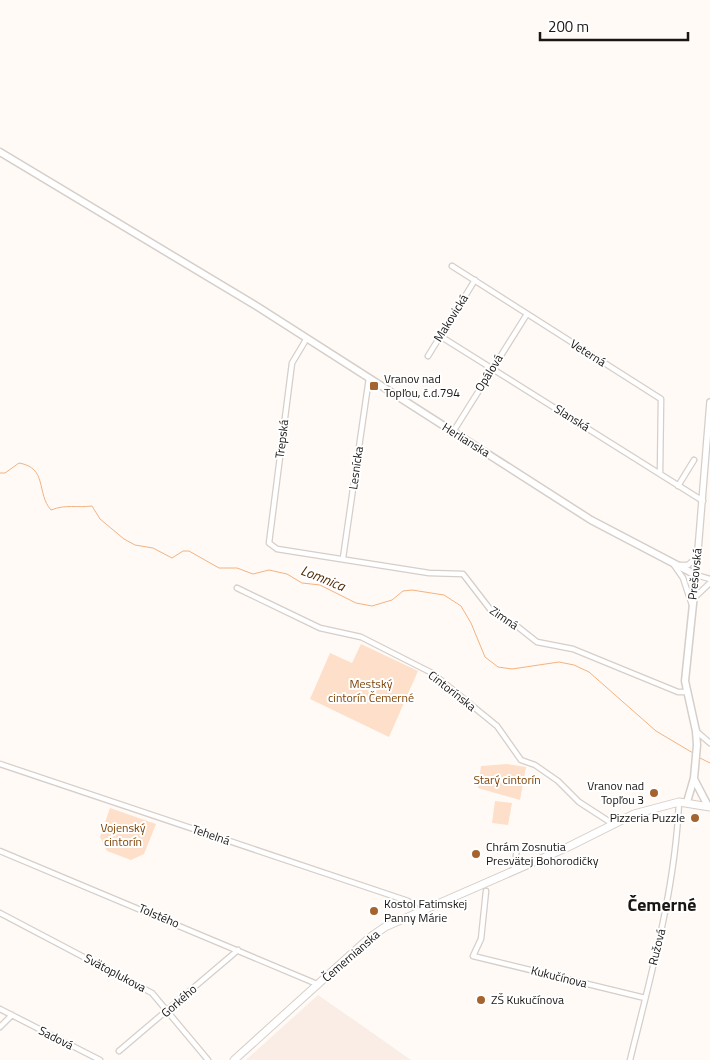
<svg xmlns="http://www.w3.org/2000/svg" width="710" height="1060" font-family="'Titillium Web',sans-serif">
<rect width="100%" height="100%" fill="#fffaf6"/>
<path fill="#f9ede5" d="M318 995 367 1029 411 1060H246Z"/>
<path fill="#fedfc9" d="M361 644 418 671 389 737 310 699 330 653 352 663Z
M507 764 526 767 520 800 478 788 481 766Z
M495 801 512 803 508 825 492 823Z
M110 808 156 824 144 854 131 860 107 851 100 837Z"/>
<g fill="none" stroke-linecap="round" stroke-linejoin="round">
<path stroke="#f4b280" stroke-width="1" d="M0 473H5L19 463C48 468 36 493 51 510 66 504 77 508 92 506L100 519 124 539 135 545 153 548 172 558 183 551H189L219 568H237L253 574 269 570 287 574 302 583 320 585 356 603 372 606 392 600 403 591 412 590 444 595 461 606 471 623 485 657 498 667 512 669 559 662 574 665 589 672 656 731 693 753
M698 757 710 763"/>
<defs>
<path id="minor" d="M452 266 661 399 660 474
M440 336 703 501
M307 338 292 363 269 543 277 549 429 573 463 574 493 613 518 627 537 642 573 649 678 692H686
M428 356 475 280
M453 432 527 314
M678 486 694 460
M343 558 369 378
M674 565 683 578 692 605
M679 565H688L697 557
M696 575 710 579
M237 588 320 628 361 637 432 673 497 726 521 760 535 765 558 781 579 802 613 824
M693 599 710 583
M696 731 710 743
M0 764 408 901 418 911
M0 851 317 984
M514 870 517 848
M486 891 481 939 473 956 645 998
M0 913 152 993 208 1060
M0 1009 100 1060
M0 1027 12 1015
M119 1051 238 950
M630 1060C651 975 675 890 679 802"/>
<path id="tertiary" d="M696 575 710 402"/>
<path id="secondary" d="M0 152 258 307 591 520 696 575 685 681 696 731 697 745 694 778 687 802
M694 779 708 806"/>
<path id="primary" d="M234 1060 369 938 385 927 568 847 634 814 679 802 710 807"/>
</defs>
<use href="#minor" stroke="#d6cec8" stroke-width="7"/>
<use href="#tertiary" stroke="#d6cec8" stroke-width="8"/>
<use href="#secondary" stroke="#d6cec8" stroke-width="9"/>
<use href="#primary" stroke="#d6cec8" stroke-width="9"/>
<use href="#minor" stroke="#fff" stroke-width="4.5"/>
<use href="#tertiary" stroke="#fff" stroke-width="5.5"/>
<use href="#secondary" stroke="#fff" stroke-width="6"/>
<use href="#primary" stroke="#fff" stroke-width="7"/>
</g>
<g fill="#a5642f" stroke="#fff" stroke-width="2">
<rect x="369" y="381" width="10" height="10" rx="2.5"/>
<circle cx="654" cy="793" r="5"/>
<circle cx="695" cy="818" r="5"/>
<circle cx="476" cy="854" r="5"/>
<circle cx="374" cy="911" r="5"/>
<circle cx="481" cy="1000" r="5"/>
</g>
<g text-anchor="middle" stroke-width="4" stroke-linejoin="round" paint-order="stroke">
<g font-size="12" fill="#191614" stroke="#fff">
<text transform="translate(451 318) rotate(-58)" y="4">Makovická</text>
<text transform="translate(588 353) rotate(32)" y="4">Veterná</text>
<text transform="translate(489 373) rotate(-58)" y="4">Opálová</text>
<text transform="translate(572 418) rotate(32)" y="4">Slanská</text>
<text transform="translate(282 439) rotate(-83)" y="4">Trepská</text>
<text transform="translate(466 440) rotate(32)" y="4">Herlianska</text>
<text transform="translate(356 468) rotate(-82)" y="4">Lesnícka</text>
<text transform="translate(695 574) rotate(-84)" y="4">Prešovská</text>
<text transform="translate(504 618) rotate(34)" y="4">Zimná</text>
<text transform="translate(452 691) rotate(38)" y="4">Cintorínska</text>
<text transform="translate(211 835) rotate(19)" y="4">Tehelná</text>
<text transform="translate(159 916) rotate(23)" y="4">Tolstého</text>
<text transform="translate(657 947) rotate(-76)" y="4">Ružová</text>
<text transform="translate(351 956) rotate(-41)" y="4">Čemernianska</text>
<text transform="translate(115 973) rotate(28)" y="4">Svätoplukova</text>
<text transform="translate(559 977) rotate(14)" y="4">Kukučínova</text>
<text transform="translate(179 1001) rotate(-41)" y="4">Gorkého</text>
<text transform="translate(56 1038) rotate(27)" y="4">Sadová</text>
</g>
<g font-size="12" fill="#191614" stroke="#fff" text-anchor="start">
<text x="384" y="383">Vranov nad<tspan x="384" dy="14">Topľou, č.d.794</tspan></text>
<text x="644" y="790" text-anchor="end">Vranov nad<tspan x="644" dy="14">Topľou 3</tspan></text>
<text x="685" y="822" text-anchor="end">Pizzeria Puzzle</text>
<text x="486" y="851">Chrám Zosnutia<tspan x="486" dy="14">Presvätej Bohorodičky</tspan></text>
<text x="384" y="908">Kostol Fatimskej<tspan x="384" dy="14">Panny Márie</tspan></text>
<text x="491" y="1004">ZŠ Kukučínova</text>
</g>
<g font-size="12" fill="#7f4306" stroke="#fff">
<text x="371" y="688">Mestský<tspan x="371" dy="14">cintorín Čemerné</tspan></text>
<text x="507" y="784">Starý cintorín</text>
<text x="123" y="832">Vojenský<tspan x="123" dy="14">cintorín</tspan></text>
</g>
<g font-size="14" font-style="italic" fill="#502700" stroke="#fff">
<text transform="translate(323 578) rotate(22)" y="5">Lomnica</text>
</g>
<g font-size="18" font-weight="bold" fill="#191614" stroke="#fff">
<text x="662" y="911">Čemerné</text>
</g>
</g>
<path d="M540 32v8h148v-8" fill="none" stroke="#191614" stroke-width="2.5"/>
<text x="548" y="32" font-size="15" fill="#191614" stroke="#ffffff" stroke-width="4" paint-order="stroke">200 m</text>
</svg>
